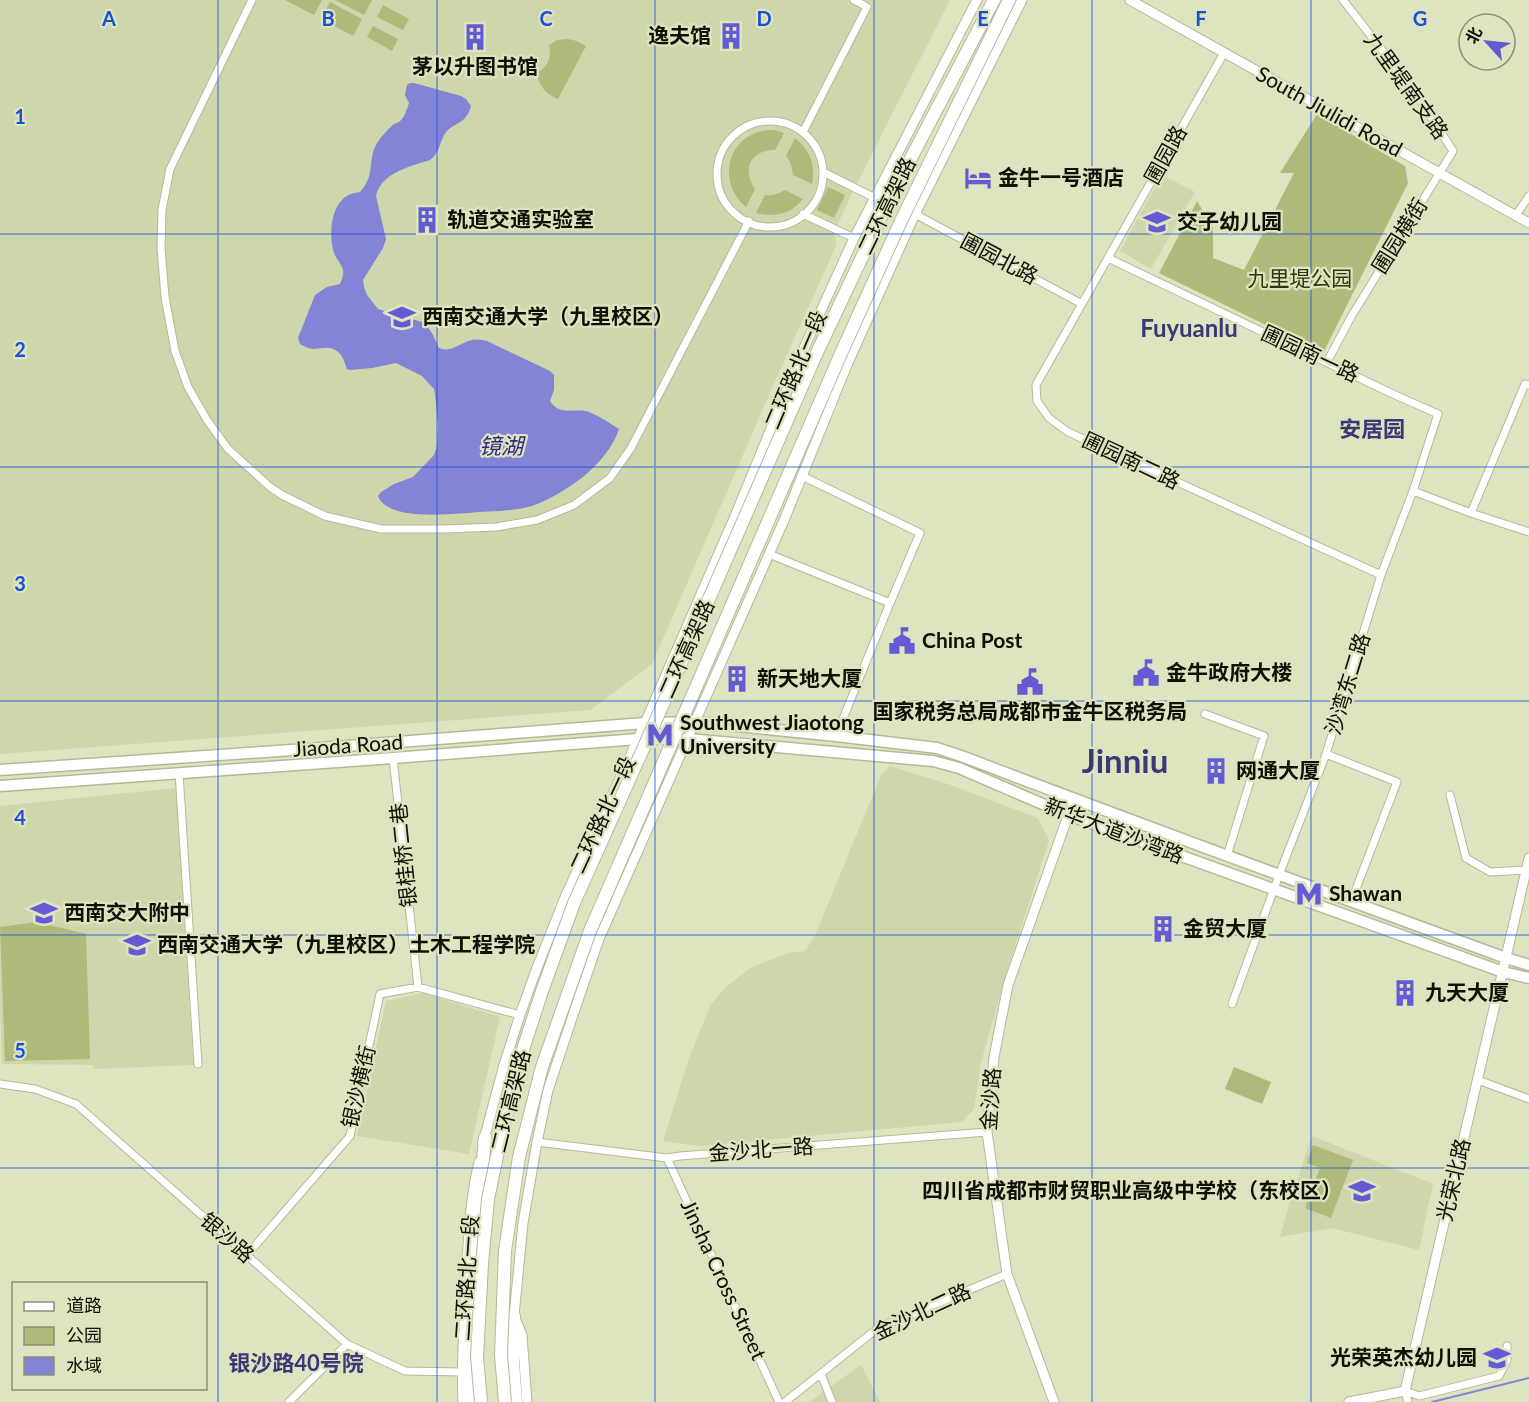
<svg xmlns="http://www.w3.org/2000/svg" width="1529" height="1402" font-family="Lato,'Noto Sans SC',sans-serif">
<rect width="100%" height="100%" fill="#dde4c0"/>
<path fill="#ced6ac" d="M0 0H950L854 189 835 230 836 246 772 388 652 664 590 710 0 754Z
M1162 175 1195 192 1151 269 1120 251Z
M890 766 948 784 1038 818 1049 841 1006 974 981 1062 974 1109 962 1122 700 1146 663 1141 689 1058 711 1004 726 987 750 968 788 953 805 951 814 938 881 775Z
M176 788 193 1065 94 1069 93 1065 2 1064 0 1000V806Z
M423 993 500 1017 469 1154 357 1136 386 1001Z
M1312 1136 1433 1184 1419 1250 1332 1228 1280 1237 1291 1198Z
M861 1365 880 1402H809Z"/>
<path fill="#afb97a" d="M285 0H322L314 15Z
M335 0H372L364 15Z
M330 2 362 19 353 36 321 19Z
M383 5 409 19 403 30 377 17Z
M373 26 398 39 392 51 367 37Z
M568 39 577 41 586 46 558 99C545 94 540 86 536 73 548 67 552 58 549 45L557 40Z
M1317 114 1405 166 1408 183 1323 353 1159 273 1197 201 1213 228V258L1244 270 1294 173H1280Z
M775 130 784 133 775 150C751 150 741 169 755 189L746 207C722 188 723 149 751 135 759 131 766 130 775 130Z
M795 138C810 150 816 165 812 184L793 175C792 167 791 162 786 156Z
M828 187 845 195 834 218 817 210Z
M785 190 803 199C791 214 774 218 756 213L765 195C773 196 778 194 785 190Z
M37 922 86 934 90 1059 5 1061 0 927Z
M1234 1067 1271 1082 1262 1104 1225 1089Z
M1313 1145 1353 1160 1331 1218 1305 1208 1320 1168 1307 1163Z"/>
<path fill="#8384d5" d="M410 83H414L461 96 466 99 471 106C466 124 457 121 447 131 440 138 441 152 430 160 409 167 382 172 376 196L386 239 383 248 363 280 364 287 367 295 378 309 422 322C432 329 434 338 439 348 452 353 459 343 472 340 477 339 482 340 487 341L550 371 554 375V390L550 401C560 417 574 407 589 412 599 416 610 423 619 429 608 464 565 494 532 506 511 512 489 511 468 513 446 514 388 521 378 496L381 492 394 484 413 477 434 455 437 446 438 424 435 394 434 389 422 376 396 363 372 368 350 370 347 369C345 364 344 359 341 355 333 345 324 348 314 349 309 349 304 346 300 344L298 338 315 295 327 287 340 284C342 279 344 275 343 270 342 264 336 259 334 253 329 237 330 211 343 199 348 194 354 193 360 192 376 175 367 160 377 143 381 137 387 130 393 125 395 123 399 123 401 120 405 116 407 109 409 103L405 95 407 85Z"/>
<g fill="none" stroke-linecap="round" stroke-linejoin="round">
<path stroke="#8384d5" stroke-width="2" d="M1432 1402 1529 1378"/>
<defs>
<path id="street" d="M252 0 170 169 162 210 161 248 165 297 175 351 188 387 207 420 228 449 270 487 282 495 325 516 381 529H443L496 527 537 520 574 505 610 478 631 448 749 221
M1224 53 1036 385 1037 401 1049 418 1068 432 1381 575
M717 174a53 53 0 1 1 106 0a53 53 0 1 1-106 0Z
M803 132 867 7 854 0
M823 172 875 198
M803 214 854 238
M915 214 1082 304
M1516 215 1529 196
M1108 258 1395 395 1438 414 1413 491 1381 575 1326 754 1279 875 1232 1004
M1327 362 1351 317 1453 151 1414 91 1343 0
M802 476 920 533 890 603 836 736
M1413 491 1471 513 1529 532
M1471 513 1525 384 1529 385
M769 554 890 603
M1205 714 1264 736 1227 856
M1326 754 1397 782 1351 902
M393 758 418 987
M179 773 198 1064
M1450 795 1466 858 1490 872 1526 870
M1478 1080 1529 1099
M0 1084 35 1089 76 1104 347 1344 405 1371 462 1372
M537 1142 667 1158 680 1156 987 1132
M667 1158 779 1402
M247 1255 350 1136 380 994 418 987 520 1015
M821 1374 832 1402
M1405 1391 1419 1396 1499 1376 1507 1360V1346
M1405 1391 1408 1402
M289 1402 347 1344
M785 1402 878 1328 1007 1274"/>
<path id="secondary" d="M1130 0 1529 223
M483 1143 504 1065 520 1015 535 973 566 895 638 739 735 516 805 346 854 238 977 0
M463 1402C461 1363 464 1325 466 1286 468 1245 469 1203 479 1162
M527 1402 522 1335 514 1316 523 1223 537 1142 548 1090 575 1009 599 939 785 518 847 365 915 214 1022 0
M1054 1402 1007 1274 987 1132 994 1057 1008 985 1074 799
M1349 1402 1405 1391 1529 858"/>
<path id="primary" d="M0 770 307 749 645 723 696 722 836 736 937 748 964 757C1144 826 1325 892 1506 958L1529 965
M0 786 393 758 638 739H688L933 761 959 768 1068 815 1503 972 1529 978"/>
<path id="highway" d="M514 1316 513 1363 516 1402
M470 1402V1345L474 1242 481 1187 485 1137"/>
</defs>
<use href="#street" stroke="#b3ba97" stroke-width="9"/>
<use href="#secondary" stroke="#b3ba97" stroke-width="11"/>
<use href="#primary" stroke="#b3ba97" stroke-width="13"/>
<use href="#highway" stroke="#b3ba97" stroke-width="14"/>
<use href="#street" stroke="#fff" stroke-width="7"/>
<use href="#secondary" stroke="#fff" stroke-width="9"/>
<use href="#primary" stroke="#fff" stroke-width="10"/>
<use href="#highway" stroke="#fff" stroke-width="12"/>
<defs>
<path id="highway-bridge" d="M481 1402 477 1357 482 1264 488 1199 501 1137 520 1059 542 991 574 903 656 720 814 359 888 202 994 0
M505 1402 501 1355 505 1251 519 1157 542 1067 590 931 843 349 901 221 1009 0"/>
</defs>
<use href="#highway-bridge" stroke="#b3ba97" stroke-width="14" stroke-linecap="butt"/>
<use href="#highway-bridge" stroke="#fff" stroke-width="12"/>
</g>
<path fill="none" stroke="#1d4ed8" stroke-width="1.5" stroke-opacity="0.55" d="M218 0V1402M437 0V1402M655 0V1402M874 0V1402M1092 0V1402M1311 0V1402M0 234H1529M0 467H1529M0 701H1529M0 935H1529M0 1168H1529"/>
<defs>
<symbol id="building-bare" viewBox="-9 -9 18 18"><path d="M-4-6H4V6H1V3H-1V6H-4ZM-2.5-4.3h1.7v1.8h-1.7ZM.8-4.3h1.7v1.8H.8ZM-2.5-1h1.7V.8h-1.7ZM.8-1h1.7V.8H.8Z" fill="#645bd4" stroke="#dde4c0" stroke-width="2.5" paint-order="stroke"/></symbol>
<symbol id="hotel-bare" viewBox="-9 -9 18 18"><path d="M-6-4.5h1.5V1H6V5H4.5V3h-9V5H-6ZM-4 0a1.8 1.8 0 1 1 3.6 0ZM.5 0V-2.5h3Q6-2.5 6 0Z" fill="#645bd4" stroke="#dde4c0" stroke-width="2.5" paint-order="stroke"/></symbol>
<symbol id="school-bare" viewBox="-9 -9 18 18"><path d="M0-5L7-2L0 1L-7-2ZM-4 1L0 2.5L4 1V4Q0 6-4 4Z" fill="#645bd4" stroke="#dde4c0" stroke-width="2.5" paint-order="stroke"/></symbol>
<symbol id="university-bare" viewBox="-9 -9 18 18"><path d="M0-5L7-2L0 1L-7-2ZM-4 1L0 2.5L4 1V4Q0 6-4 4Z" fill="#645bd4" stroke="#dde4c0" stroke-width="2.5" paint-order="stroke"/></symbol>
<symbol id="civic-bare" viewBox="-9 -9 18 18"><path d="M-.6-6.5H3V-4.5H.6V-3L4-1V1h2V6H-6V1h2V-1L-.6-3ZM-1.2 2.5V6h2.4V2.5Z" fill="#645bd4" stroke="#dde4c0" stroke-width="2.5" paint-order="stroke"/></symbol>
<symbol id="metro-bare" viewBox="-9 -9 18 18"><path d="M-5.5 5V-5H-3L0 0L3-5H5.5V5H3V-.5L0 4L-3-.5V5Z" fill="#645bd4" stroke="#dde4c0" stroke-width="2.5" paint-order="stroke"/></symbol>
</defs>
<g fill-rule="evenodd">
<use href="#building-bare" x="712" y="17" width="38" height="38"/>
<use href="#building-bare" x="456" y="18" width="38" height="38"/>
<use href="#hotel-bare" x="959" y="159" width="38" height="38"/>
<use href="#building-bare" x="408" y="201" width="38" height="38"/>
<use href="#school-bare" x="1138" y="203" width="38" height="38"/>
<use href="#university-bare" x="383" y="298" width="38" height="38"/>
<use href="#civic-bare" x="883" y="622" width="38" height="38"/>
<use href="#civic-bare" x="1127" y="654" width="38" height="38"/>
<use href="#building-bare" x="718" y="660" width="38" height="38"/>
<use href="#civic-bare" x="1011" y="663" width="38" height="38"/>
<use href="#metro-bare" x="641" y="716" width="38" height="38"/>
<use href="#building-bare" x="1197" y="752" width="38" height="38"/>
<use href="#metro-bare" x="1290" y="875" width="38" height="38"/>
<use href="#school-bare" x="25" y="894" width="38" height="38"/>
<use href="#building-bare" x="1144" y="910" width="38" height="38"/>
<use href="#university-bare" x="118" y="926" width="38" height="38"/>
<use href="#building-bare" x="1386" y="974" width="38" height="38"/>
<use href="#school-bare" x="1343" y="1172" width="38" height="38"/>
<use href="#school-bare" x="1478" y="1339" width="38" height="38"/>
</g>
<g text-anchor="middle" stroke-width="4.5" stroke-linejoin="round" paint-order="stroke">
<g font-size="21" font-weight="bold" fill="#0f1105" stroke="#dde4c0" text-anchor="start">
<text x="711" y="43" text-anchor="end">逸夫馆</text>
<text x="475" y="74" text-anchor="middle">茅以升图书馆</text>
<text x="998" y="185">金牛一号酒店</text>
<text x="447" y="227">轨道交通实验室</text>
<text x="1177" y="229">交子幼儿园</text>
<text x="422" y="324">西南交通大学（九里校区）</text>
<text x="922" y="648">China Post</text>
<text x="1166" y="680">金牛政府大楼</text>
<text x="757" y="686">新天地大厦</text>
<text x="1030" y="719" text-anchor="middle">国家税务总局成都市金牛区税务局</text>
<text x="680" y="730">Southwest Jiaotong<tspan x="680" dy="24">University</tspan></text>
<text x="1236" y="778">网通大厦</text>
<text x="1329" y="901">Shawan</text>
<text x="64" y="920">西南交大附中</text>
<text x="1183" y="936">金贸大厦</text>
<text x="157" y="952">西南交通大学（九里校区）土木工程学院</text>
<text x="1425" y="1000">九天大厦</text>
<text x="1342" y="1198" text-anchor="end">四川省成都市财贸职业高级中学校（东校区）</text>
<text x="1477" y="1365" text-anchor="end">光荣英杰幼儿园</text>
</g>
<g font-size="21" fill="#0f1105" stroke="#dde4c0">
<text transform="translate(1406 86) rotate(54)" y="7">九里堤南支路</text>
<text transform="translate(1329 112) rotate(29)" y="7">South Jiulidi Road</text>
<text transform="translate(1166 155) rotate(-61)" y="7">圃园路</text>
<text transform="translate(887 206) rotate(-64)" y="7">二环高架路</text>
<text transform="translate(1400 236) rotate(-58)" y="7">圃园横街</text>
<text transform="translate(999 259) rotate(28)" y="7">圃园北路</text>
<text transform="translate(1310 354) rotate(25)" y="7">圃园南一路</text>
<text transform="translate(796 370) rotate(-67)" y="7">二环路北一段</text>
<text transform="translate(1131 461) rotate(25)" y="7">圃园南二路</text>
<text transform="translate(687 649) rotate(-66)" y="7">二环高架路</text>
<text transform="translate(1348 684) rotate(-73)" y="7">沙湾东二路</text>
<text transform="translate(348 746) rotate(-4)" y="7">Jiaoda Road</text>
<text transform="translate(603 815) rotate(-65)" y="7">二环路北一段</text>
<text transform="translate(1114 831) rotate(21)" y="7">新华大道沙湾路</text>
<text transform="translate(404 855) rotate(-96)" y="7">银桂桥二巷</text>
<text transform="translate(359 1087) rotate(-77)" y="7">银沙横街</text>
<text transform="translate(991 1099) rotate(-86)" y="7">金沙路</text>
<text transform="translate(511 1101) rotate(-76)" y="7">二环高架路</text>
<text transform="translate(761 1150) rotate(-4)" y="7">金沙北一路</text>
<text transform="translate(1454 1180) rotate(-77)" y="7">光荣北路</text>
<text transform="translate(227 1238) rotate(41)" y="7">银沙路</text>
<text transform="translate(467 1278) rotate(-86)" y="7">二环路北一段</text>
<text transform="translate(723 1280) rotate(65)" y="7">Jinsha Cross Street</text>
<text transform="translate(922 1312) rotate(-25)" y="7">金沙北二路</text>
</g>
<g font-size="21" fill="#30350c" stroke="#dde4c0">
<text x="1300" y="286">九里堤公园</text>
</g>
<g font-size="22" font-weight="bold" fill="#3a3875" stroke="#dde4c0">
<text x="1372" y="437">安居园</text>
<text x="296" y="1371">银沙路40号院</text>
</g>
<g font-size="22" font-style="italic" fill="#342785" stroke="#dde4c0">
<text x="501" y="454">镜湖</text>
</g>
<g font-size="24" font-weight="bold" fill="#3a3875" stroke="#dde4c0">
<text x="1189" y="337">Fuyuanlu</text>
</g>
<g font-size="33" font-weight="bold" fill="#3a3875" stroke="#dde4c0">
<text x="1125" y="773">Jinniu</text>
</g>
</g>
<g font-size="20" text-anchor="middle" font-weight="bold" fill="#1d4ed8" stroke="#dde4c0" stroke-width="4.5" stroke-linejoin="round" paint-order="stroke">
<text x="109" y="26">A</text>
<text x="328" y="26">B</text>
<text x="546" y="26">C</text>
<text x="764" y="26">D</text>
<text x="983" y="26">E</text>
<text x="1201" y="26">F</text>
<text x="1420" y="26">G</text>
<text x="20" y="124">1</text>
<text x="20" y="357">2</text>
<text x="20" y="591">3</text>
<text x="20" y="825">4</text>
<text x="20" y="1058">5</text>
</g>
<rect x="12" y="1282" width="195" height="108" fill="#dde4c0" stroke="#8b9075" stroke-width="1.5"/>
<rect x="24" y="1302" width="30" height="9" fill="#ffffff" stroke="#8b9075" stroke-width="1.5"/>
<text x="66" y="1312" font-size="18" fill="#0f1105">道路</text>
<rect x="24" y="1327" width="30" height="18" fill="#afb97a" stroke="#8b9075" stroke-width="1.5"/>
<text x="66" y="1342" font-size="18" fill="#0f1105">公园</text>
<rect x="24" y="1357" width="30" height="18" fill="#8384d5" stroke="#8b9075" stroke-width="1.5"/>
<text x="66" y="1372" font-size="18" fill="#0f1105">水域</text>
<g transform="translate(1487 42) rotate(297)"><circle r="28" fill="#dde4c0" stroke="#8b9075" stroke-width="1.5"/>
<path d="M0-4.5L10 22L0 15L-10 22Z" fill="#645bd4"/>
<text y="-9" font-size="16" font-weight="bold" text-anchor="middle" fill="#0f1105">北</text>
</g>
</svg>
